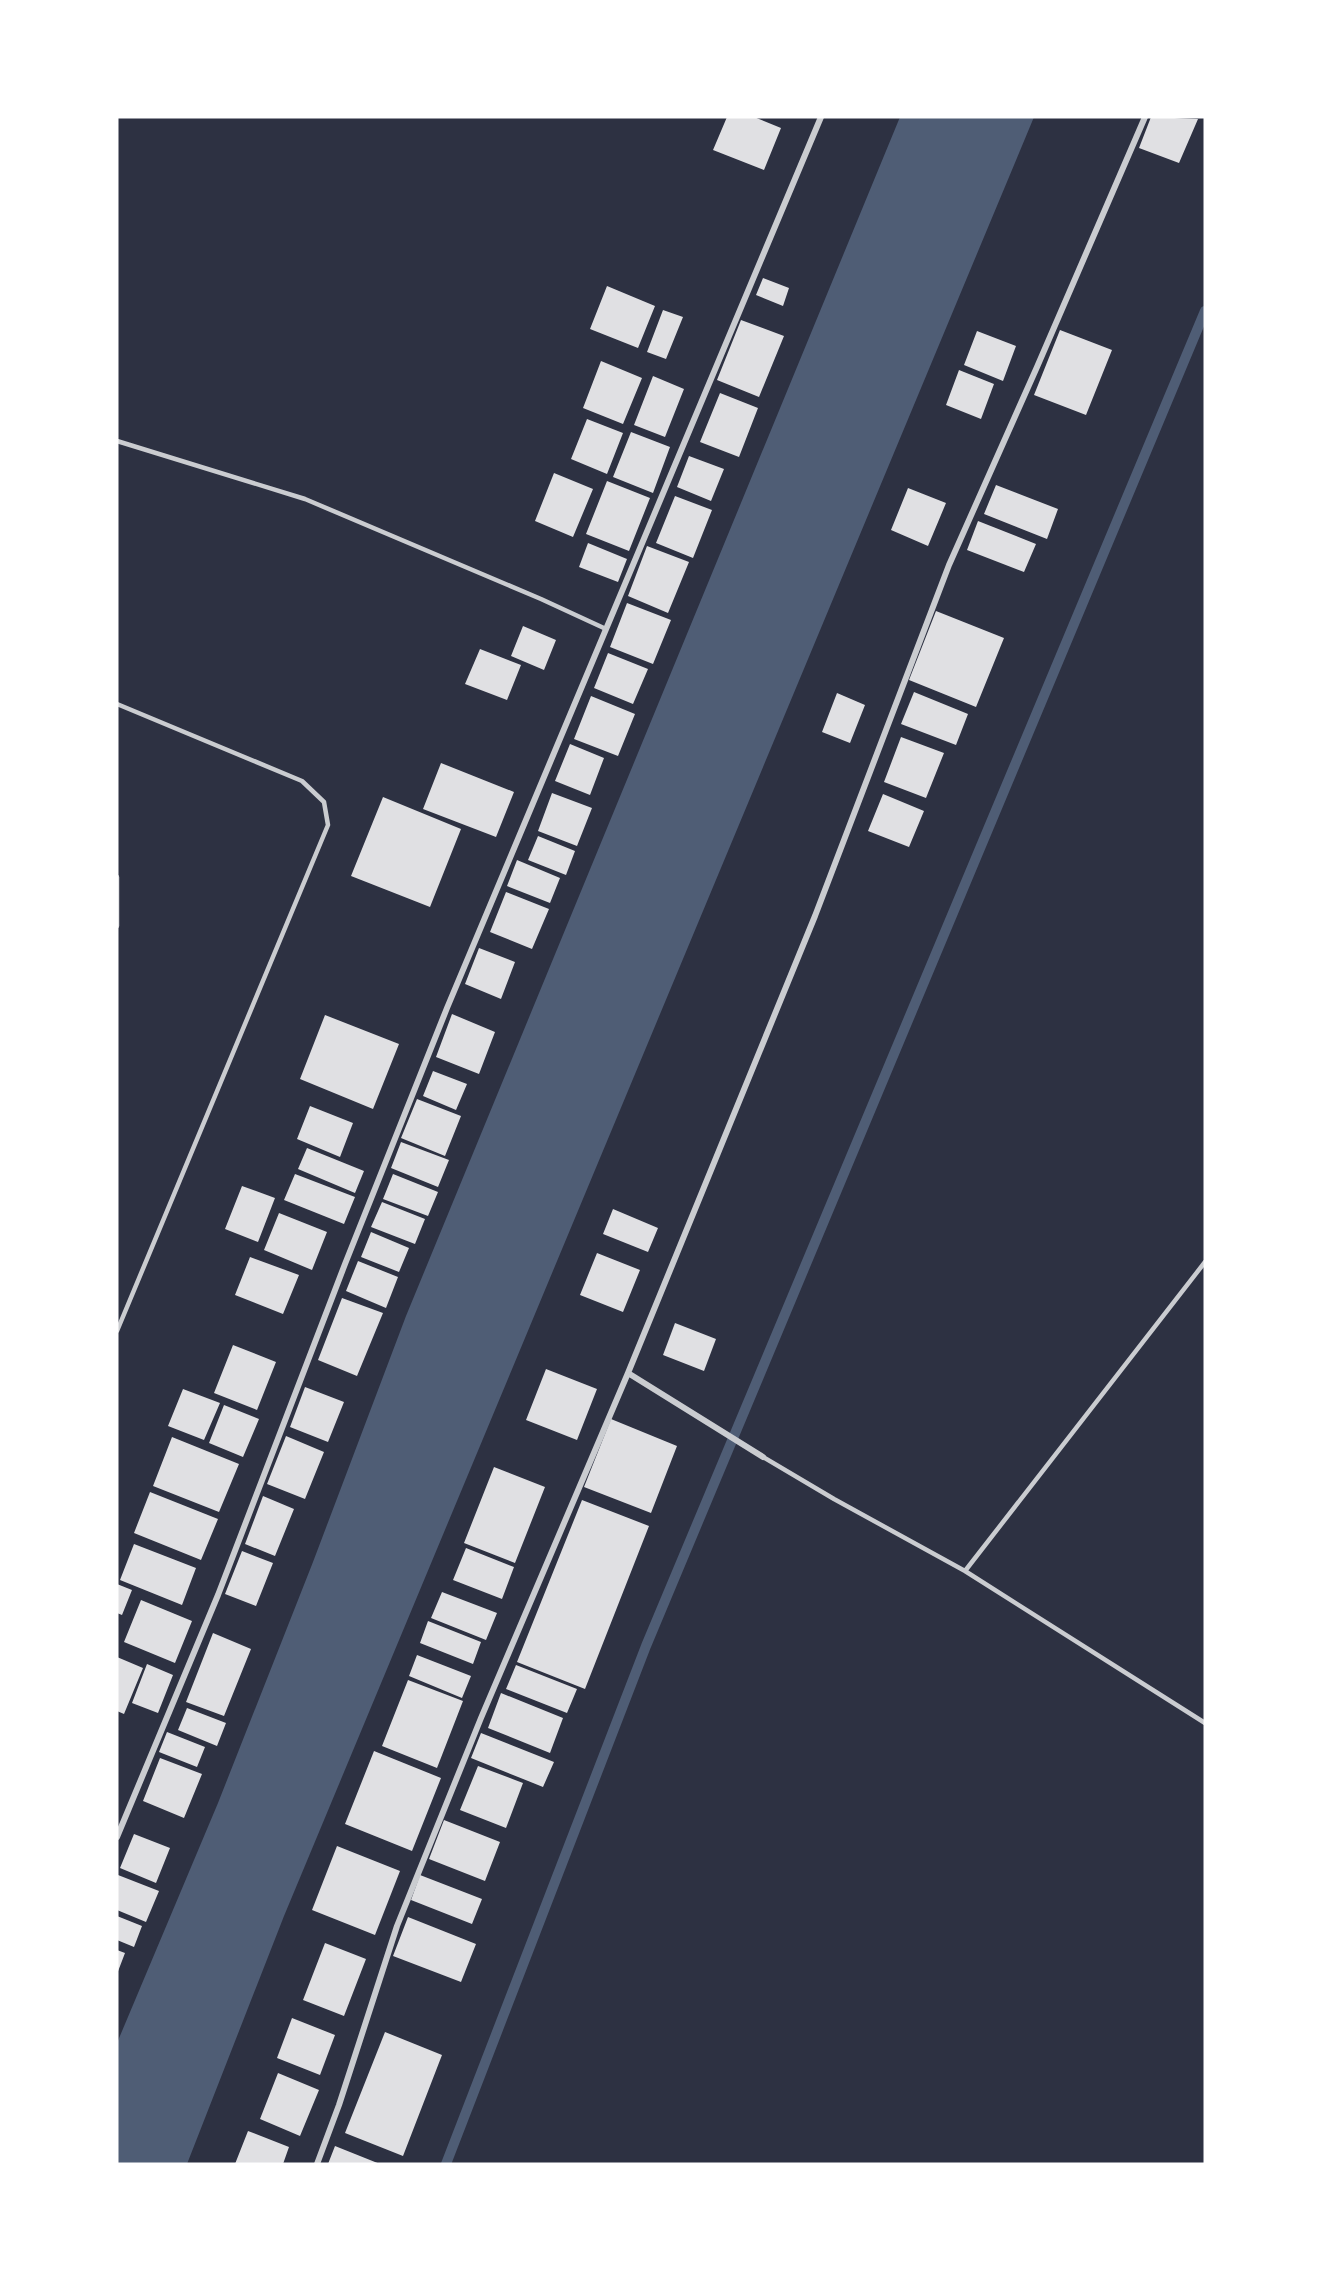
<svg xmlns="http://www.w3.org/2000/svg" width="1322" height="2281" font-family="Manrope,sans-serif">
<rect width="100%" height="100%" fill="#2d3142"/>
<path fill="#4f5d75" d="M900 117H1034L284 1916 187 2164H117V2043L218 1803 313 1562 406 1316Z"/>
<g fill="none" stroke-linecap="round" stroke-linejoin="round">
<path stroke="#4f5d75" stroke-width="10" d="M446 2164 646 1646 1205 311"/>
</g>
<path fill="#e0e0e3" d="M727 117H754L781 128 764 170 713 150Z
M1151 117 1198 119 1179 163 1139 148Z
M763 278 789 288 783 306 756 295Z
M607 286 655 306 638 348 590 329Z
M663 310 683 317 666 359 647 352Z
M741 320 784 336 759 397 717 380Z
M1060 330 1112 350 1086 415 1034 395Z
M977 331 1016 346 1003 381 964 365Z
M601 361 642 378 623 424 583 408Z
M959 370 994 384 981 419 946 405Z
M653 376 684 389 665 437 634 425Z
M720 393 758 408 739 457 700 442Z
M587 419 623 433 607 474 571 459Z
M631 432 670 447 653 493 613 477Z
M689 456 724 469 711 501 677 487Z
M554 473 593 489 573 537 535 521Z
M607 481 650 498 629 551 586 534Z
M996 485 1058 509 1047 539 984 514Z
M908 488 946 503 928 546 891 530Z
M675 496 712 510 693 558 656 543Z
M978 521 1036 544 1024 572 967 550Z
M588 543 627 559 618 582 579 567Z
M647 546 689 562 668 613 628 596Z
M627 603 671 620 653 664 610 647Z
M936 611 1004 638 976 707 909 680Z
M523 626 556 640 544 670 511 656Z
M480 649 521 665 507 700 465 684Z
M608 653 648 669 633 704 594 688Z
M914 692 968 714 956 745 901 724Z
M837 693 865 705 850 743 822 732Z
M591 696 635 714 618 756 574 739Z
M901 737 944 753 926 798 884 782Z
M570 744 604 758 590 795 555 781Z
M441 763 514 792 496 837 423 809Z
M552 793 592 808 577 846 538 831Z
M883 794 924 811 909 847 868 831Z
M383 797 461 829 430 907 351 876Z
M538 836 575 851 566 875 528 860Z
M517 860 560 878 550 903 507 886Z
M506 892 549 909 532 949 490 932Z
M479 948 515 962 501 999 465 984Z
M452 1014 495 1032 479 1074 436 1057Z
M325 1015 399 1044 373 1109 300 1079Z
M433 1071 467 1084 456 1110 423 1096Z
M417 1099 461 1116 445 1156 401 1138Z
M310 1106 353 1123 340 1157 297 1139Z
M401 1142 449 1160 438 1187 391 1168Z
M307 1148 364 1171 355 1193 298 1169Z
M295 1174 355 1197 344 1224 284 1200Z
M393 1174 438 1192 428 1216 383 1199Z
M242 1186 275 1198 258 1242 225 1229Z
M382 1202 425 1219 415 1244 371 1227Z
M613 1209 658 1228 648 1252 603 1234Z
M279 1213 327 1232 312 1270 264 1250Z
M371 1232 409 1248 399 1272 361 1257Z
M597 1253 640 1270 623 1312 580 1295Z
M250 1257 299 1275 283 1314 235 1295Z
M358 1261 398 1277 386 1308 346 1291Z
M342 1298 383 1313 357 1376 318 1360Z
M675 1323 716 1339 704 1371 663 1355Z
M233 1345 276 1362 257 1410 214 1393Z
M546 1369 597 1389 577 1440 526 1420Z
M305 1387 344 1402 328 1442 290 1427Z
M183 1389 220 1403 204 1440 168 1426Z
M224 1405 259 1419 243 1457 209 1443Z
M611 1419 677 1446 651 1513 584 1487Z
M286 1436 324 1452 305 1499 267 1484Z
M172 1437 239 1464 219 1512 153 1486Z
M494 1467 545 1487 515 1563 464 1543Z
M150 1492 218 1519 201 1560 134 1533Z
M263 1496 294 1509 275 1556 245 1544Z
M582 1500 649 1526 585 1689 517 1662Z
M134 1544 196 1568 182 1605 120 1580Z
M466 1548 514 1567 502 1599 453 1580Z
M242 1551 273 1563 256 1606 225 1594Z
M117 1584 132 1590 122 1615 117 1613Z
M442 1592 497 1613 486 1640 431 1618Z
M141 1600 192 1621 175 1663 124 1642Z
M428 1621 481 1642 473 1664 420 1643Z
M213 1633 251 1649 224 1716 186 1702Z
M417 1655 471 1676 462 1698 409 1676Z
M117 1657 143 1668 124 1714 117 1711Z
M147 1664 173 1675 158 1713 132 1703Z
M516 1665 577 1689 567 1713 506 1689Z
M408 1680 463 1701 437 1768 382 1746Z
M501 1693 563 1718 550 1753 488 1728Z
M187 1708 226 1723 217 1746 178 1730Z
M167 1732 205 1747 197 1767 159 1752Z
M481 1733 554 1762 543 1787 471 1758Z
M374 1751 441 1778 412 1851 345 1824Z
M160 1758 202 1774 184 1818 143 1801Z
M478 1766 523 1783 506 1828 460 1810Z
M444 1820 500 1842 485 1881 429 1859Z
M134 1834 170 1848 156 1883 120 1868Z
M337 1846 400 1871 375 1935 312 1910Z
M118 1875 159 1891 146 1922 117 1910Z
M420 1875 482 1899 472 1924 411 1900Z
M117 1916 142 1926 134 1947 117 1940Z
M408 1917 476 1944 461 1982 393 1956Z
M325 1943 366 1959 344 2016 303 2000Z
M117 1950 125 1953 117 1974Z
M292 2018 335 2035 320 2075 277 2058Z
M385 2032 442 2055 403 2156 345 2133Z
M278 2073 319 2090 300 2136 260 2119Z
M248 2131 289 2147 283 2164H235Z
M335 2146 380 2164H328Z"/>
<g fill="none" stroke-linecap="round" stroke-linejoin="round">
<path stroke="#caccd0" stroke-width="4.5" d="M117 441 305 499 541 599 606 629
M117 704 302 781 324 802 328 825 117 1331
M117 877V926
M763 1457 834 1499 965 1571 1205 1723
M965 1571 1205 1262"/>
<path stroke="#caccd0" stroke-width="6" d="M628 1373 763 1457
M117 1837 218 1595 345 1264 447 1008 821 117
M317 2164 339 2105 397 1926 481 1718 628 1373 815 916 949 565 1037 367 1145 117"/>
</g>
<rect width="1322" height="2281" fill="none" stroke="#ffffff" stroke-width="237"/>
</svg>
